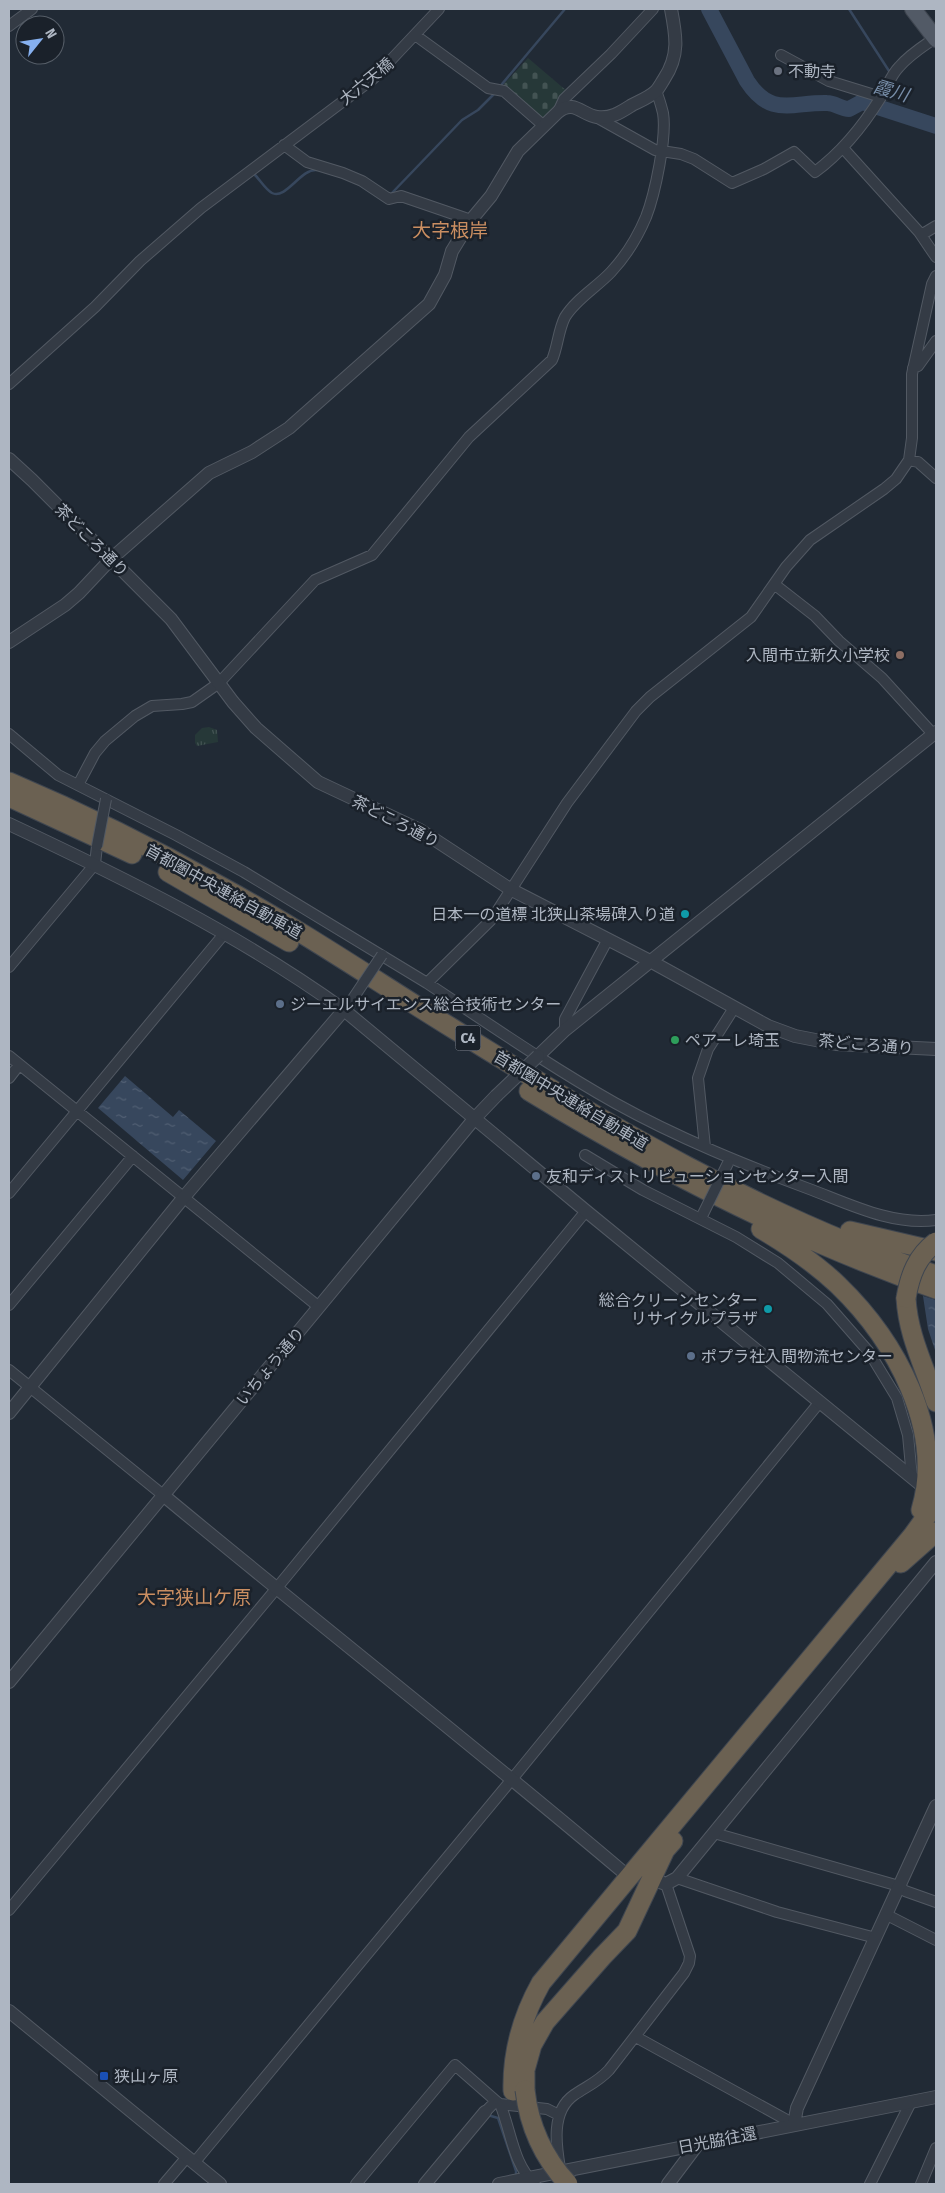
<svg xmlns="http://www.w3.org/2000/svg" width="945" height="2193" font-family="'Fira Sans Condensed','Noto Sans JP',sans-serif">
<defs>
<pattern id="cemetery-stones" width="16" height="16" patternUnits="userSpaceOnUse" patternTransform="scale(1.25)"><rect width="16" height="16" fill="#263838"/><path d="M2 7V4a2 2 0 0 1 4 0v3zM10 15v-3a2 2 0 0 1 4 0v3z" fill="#435353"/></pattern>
<pattern id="park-tufts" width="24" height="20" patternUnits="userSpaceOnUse" patternTransform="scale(1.25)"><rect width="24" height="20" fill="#263838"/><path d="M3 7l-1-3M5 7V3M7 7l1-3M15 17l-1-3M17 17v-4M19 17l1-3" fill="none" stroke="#435353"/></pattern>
<pattern id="water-ripples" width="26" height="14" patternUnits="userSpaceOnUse" patternTransform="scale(1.25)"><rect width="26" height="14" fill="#37475d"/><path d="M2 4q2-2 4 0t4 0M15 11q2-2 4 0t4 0" fill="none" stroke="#515f73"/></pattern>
</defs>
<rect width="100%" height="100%" fill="#212a35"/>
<path fill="url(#cemetery-stones)" d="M528 58 568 92 543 119 504 84Z"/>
<path fill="url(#park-tufts)" d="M209 727 217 730 218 742 197 746 195 743V735L202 728Z"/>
<path fill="url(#water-ripples)" d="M125 1076 173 1117 179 1110 216 1141 183 1180 98 1108Z
M923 1296 936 1300V1353L928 1329Z"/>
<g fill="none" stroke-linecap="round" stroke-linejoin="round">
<path stroke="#37475d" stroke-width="2.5" d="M849 9 889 71
M502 84 565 9
M255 175C260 180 266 190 272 193 286 200 301 168 317 170
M391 194 462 120 478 110 494 94
M491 2116 498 2118 516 2171V2175"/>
<path stroke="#37475d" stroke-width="16" d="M709 9 747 81C771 118 792 102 827 103 835 103 841 109 849 109L862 102 936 126"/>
<defs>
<path id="minor" d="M9 26 32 9
M415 35 488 88 504 91 544 126
M781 55 829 81 881 97
M558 112 564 99 611 54 653 9
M596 117 655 150 681 154 694 159 732 183 764 169 794 152 815 172C842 152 863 126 881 97 887 87 891 75 899 67 909 55 922 47 935 38
M284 145 307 162 343 173 362 181 389 199 401 196 471 220
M843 148 919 232 936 257
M921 235 936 226
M913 368 918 366 936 341
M9 384 95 307 140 261 201 208 374 78 439 9
M909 460 918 462 936 478
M774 584 815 616 839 641 882 678 933 734
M9 734 58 775 176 835 244 872 427 983 492 919 567 803 636 711 650 697 751 617 786 567 810 540 884 489 896 479 909 460 912 438V374L932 284 936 276
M78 785 95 753 105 741 135 716 152 706 182 704 192 702 219 683 315 580 372 555 469 437 552 360C558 346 558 331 565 317 576 299 597 287 611 272 625 257 638 236 646 217 655 194 667 137 663 113 661 105 659 98 656 91
M9 967 95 864 97 846
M427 983C489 1024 551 1067 615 1103 678 1138 745 1165 812 1190 851 1205 894 1226 936 1220
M565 1030V1019L608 939
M9 1056 319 1307
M9 1078 19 1065
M705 1147 698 1078 708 1049 734 1008
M585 1155 643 1190 736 1237 778 1263 827 1304 869 1352 897 1398 908 1435 912 1478
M9 1193 224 934
M9 1305 133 1156
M9 1370 163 1495
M714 1833 899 1886 905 1891 936 1902
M677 1878 777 1912 876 1938
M9 1910 276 1589 586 1211
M887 1915 936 1940
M636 2037 794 2124
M500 2104C511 2130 513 2165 535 2184
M485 2112 496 2101 500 2104 547 2109 559 2115
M194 2163 513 1778 819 1403
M560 2168C556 2145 551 2111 574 2095 587 2086 598 2082 609 2070L684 1973 689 1963 690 1956 666 1884
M164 2184 187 2157
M356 2184 455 2065 496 2101
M870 2184 911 2102
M921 2184 936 2148"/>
<path id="tertiary" d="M9 459 32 480 171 619 233 702 256 728 318 782 420 830 510 889 652 962 768 1026 795 1036 836 1044 936 1049
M9 642 65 605 79 593 111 559 209 473 252 452 289 428 429 304 445 275 452 251 471 220 491 196 518 151 558 112C574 99 582 115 597 117 611 119 621 112 632 105 640 101 650 97 656 91 659 88 662 82 664 79 680 55 676 35 671 9
M9 824C124 878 240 935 344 1010L586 1211 920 1484
M538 1056 565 1030 936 732
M9 1413 184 1197 349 1004
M163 1495C316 1622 472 1744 623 1872
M9 1682 475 1118 496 1096
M660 1882 666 1884 677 1878 936 1562
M9 2011 220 2184
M794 2124 797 2108 936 1806
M425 2184 485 2112
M499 2184 936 2097
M668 2184 698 2144"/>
<path id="primary" d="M913 9 936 39"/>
<path id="motorway" d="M9 782C82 813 153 848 222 887 301 930 376 981 452 1028 605 1124 764 1218 936 1275
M9 797 132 854
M168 872 289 942
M529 1091C658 1170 793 1239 936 1289
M761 1229C788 1245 815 1263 838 1285 895 1340 945 1429 921 1510
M850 1231 936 1251
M906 1298C908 1336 925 1367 936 1402
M901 1563 936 1532
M525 2090V2070L532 2045 545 2022 602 1957 627 1931 665 1850 673 1841
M513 2091C512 2051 522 2017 541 1983L913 1535 931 1510 936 1494"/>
</defs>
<use href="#minor" stroke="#525963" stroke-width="12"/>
<use href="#tertiary" stroke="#525963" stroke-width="14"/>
<use href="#primary" stroke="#3e454f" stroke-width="18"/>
<use href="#motorway" stroke="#3f4650" stroke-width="21"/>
<use href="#minor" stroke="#343b45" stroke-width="10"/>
<use href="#tertiary" stroke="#343b45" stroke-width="12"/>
<use href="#primary" stroke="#525a66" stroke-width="16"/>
<use href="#motorway" stroke="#6b6152" stroke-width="19"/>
<defs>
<path id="minor-bridge" d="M97 846 106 799
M350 1003 382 955
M703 1214 728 1163"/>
<path id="tertiary-bridge" d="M496 1096 538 1056"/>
<path id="motorway-bridge" d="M906 1298C910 1275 917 1256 936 1242
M525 2090C529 2126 543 2157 568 2184"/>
</defs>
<use href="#minor-bridge" stroke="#525963" stroke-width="12" stroke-linecap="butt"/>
<use href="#tertiary-bridge" stroke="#525963" stroke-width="14" stroke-linecap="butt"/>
<use href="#motorway-bridge" stroke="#3f4650" stroke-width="21" stroke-linecap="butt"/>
<use href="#minor-bridge" stroke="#343b45" stroke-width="10"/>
<use href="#tertiary-bridge" stroke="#343b45" stroke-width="12"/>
<use href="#motorway-bridge" stroke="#6b6152" stroke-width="19"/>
</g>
<circle fill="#6b7280" stroke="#1a212a" stroke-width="2" cx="778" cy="71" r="5"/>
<circle fill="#8d6e63" stroke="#1a212a" stroke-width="2" cx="900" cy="655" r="5"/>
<g fill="#0f9aa8" stroke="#1a212a" stroke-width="2">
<circle cx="685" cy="914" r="5"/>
<circle cx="768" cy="1309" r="5"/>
</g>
<g fill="#5c6f8a" stroke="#1a212a" stroke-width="2">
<circle cx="280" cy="1004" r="5"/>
<circle cx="536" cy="1176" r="5"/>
<circle cx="691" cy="1356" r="5"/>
</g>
<circle fill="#2e9e5b" stroke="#1a212a" stroke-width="2" cx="675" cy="1040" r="5"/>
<rect fill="#1a4fb4" stroke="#1a212a" stroke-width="2" x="99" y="2071" width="10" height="10" rx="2.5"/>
<g text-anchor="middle" stroke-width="5" stroke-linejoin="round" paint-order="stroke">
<rect fill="#1a212a" stroke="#828994" stroke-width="1" x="455.5" y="1025.5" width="25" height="25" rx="4"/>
<g font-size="15" font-weight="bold" fill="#aeb6c2">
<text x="468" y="1043">C4</text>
</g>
<g font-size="16" fill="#aeb6c2" stroke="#1a212a" text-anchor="start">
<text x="788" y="77">不動寺</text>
<text x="890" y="661" text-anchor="end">入間市立新久小学校</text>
<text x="675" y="920" text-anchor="end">日本一の道標 北狭山茶場碑入り道</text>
<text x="290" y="1010">ジーエルサイエンス総合技術センター</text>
<text x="685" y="1046">ペアーレ埼玉</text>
<text x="546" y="1182">友和ディストリビューションセンター入間</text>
<text x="758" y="1306" text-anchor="end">総合クリーンセンター<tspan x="758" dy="18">リサイクルプラザ</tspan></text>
<text x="701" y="1362">ポプラ社入間物流センター</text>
<text x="114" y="2082">狭山ヶ原</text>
</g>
<g font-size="16" fill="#aeb6c2" stroke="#1a212a">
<text transform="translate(366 81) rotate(-39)" y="6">大六天橋</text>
<text transform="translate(92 540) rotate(45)" y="6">茶どころ通り</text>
<text transform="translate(396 821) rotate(27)" y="6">茶どころ通り</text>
<text transform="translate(224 891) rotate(29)" y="6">首都圏中央連絡自動車道</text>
<text transform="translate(866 1044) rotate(5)" y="6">茶どころ通り</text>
<text transform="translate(571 1100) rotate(31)" y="6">首都圏中央連絡自動車道</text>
<text transform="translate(270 1366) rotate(-50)" y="6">いちょう通り</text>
<text transform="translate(717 2140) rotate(-11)" y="6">日光脇往還</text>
</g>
<g font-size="18" font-style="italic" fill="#788ea9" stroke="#1a212a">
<text transform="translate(891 91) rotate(16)" y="6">霞川</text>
</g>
<g font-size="19" fill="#ca8e61" stroke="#1a212a">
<text x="450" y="237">大字根岸</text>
<text x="194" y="1604">大字狭山ケ原</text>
</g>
</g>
<rect width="945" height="2193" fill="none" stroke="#aeb6c2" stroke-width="20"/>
<g transform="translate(40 40) rotate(60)"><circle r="24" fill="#1a212a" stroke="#555d67"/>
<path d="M0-4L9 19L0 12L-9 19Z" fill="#86b0ef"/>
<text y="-8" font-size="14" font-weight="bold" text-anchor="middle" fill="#aeb6c2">N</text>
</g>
</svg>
